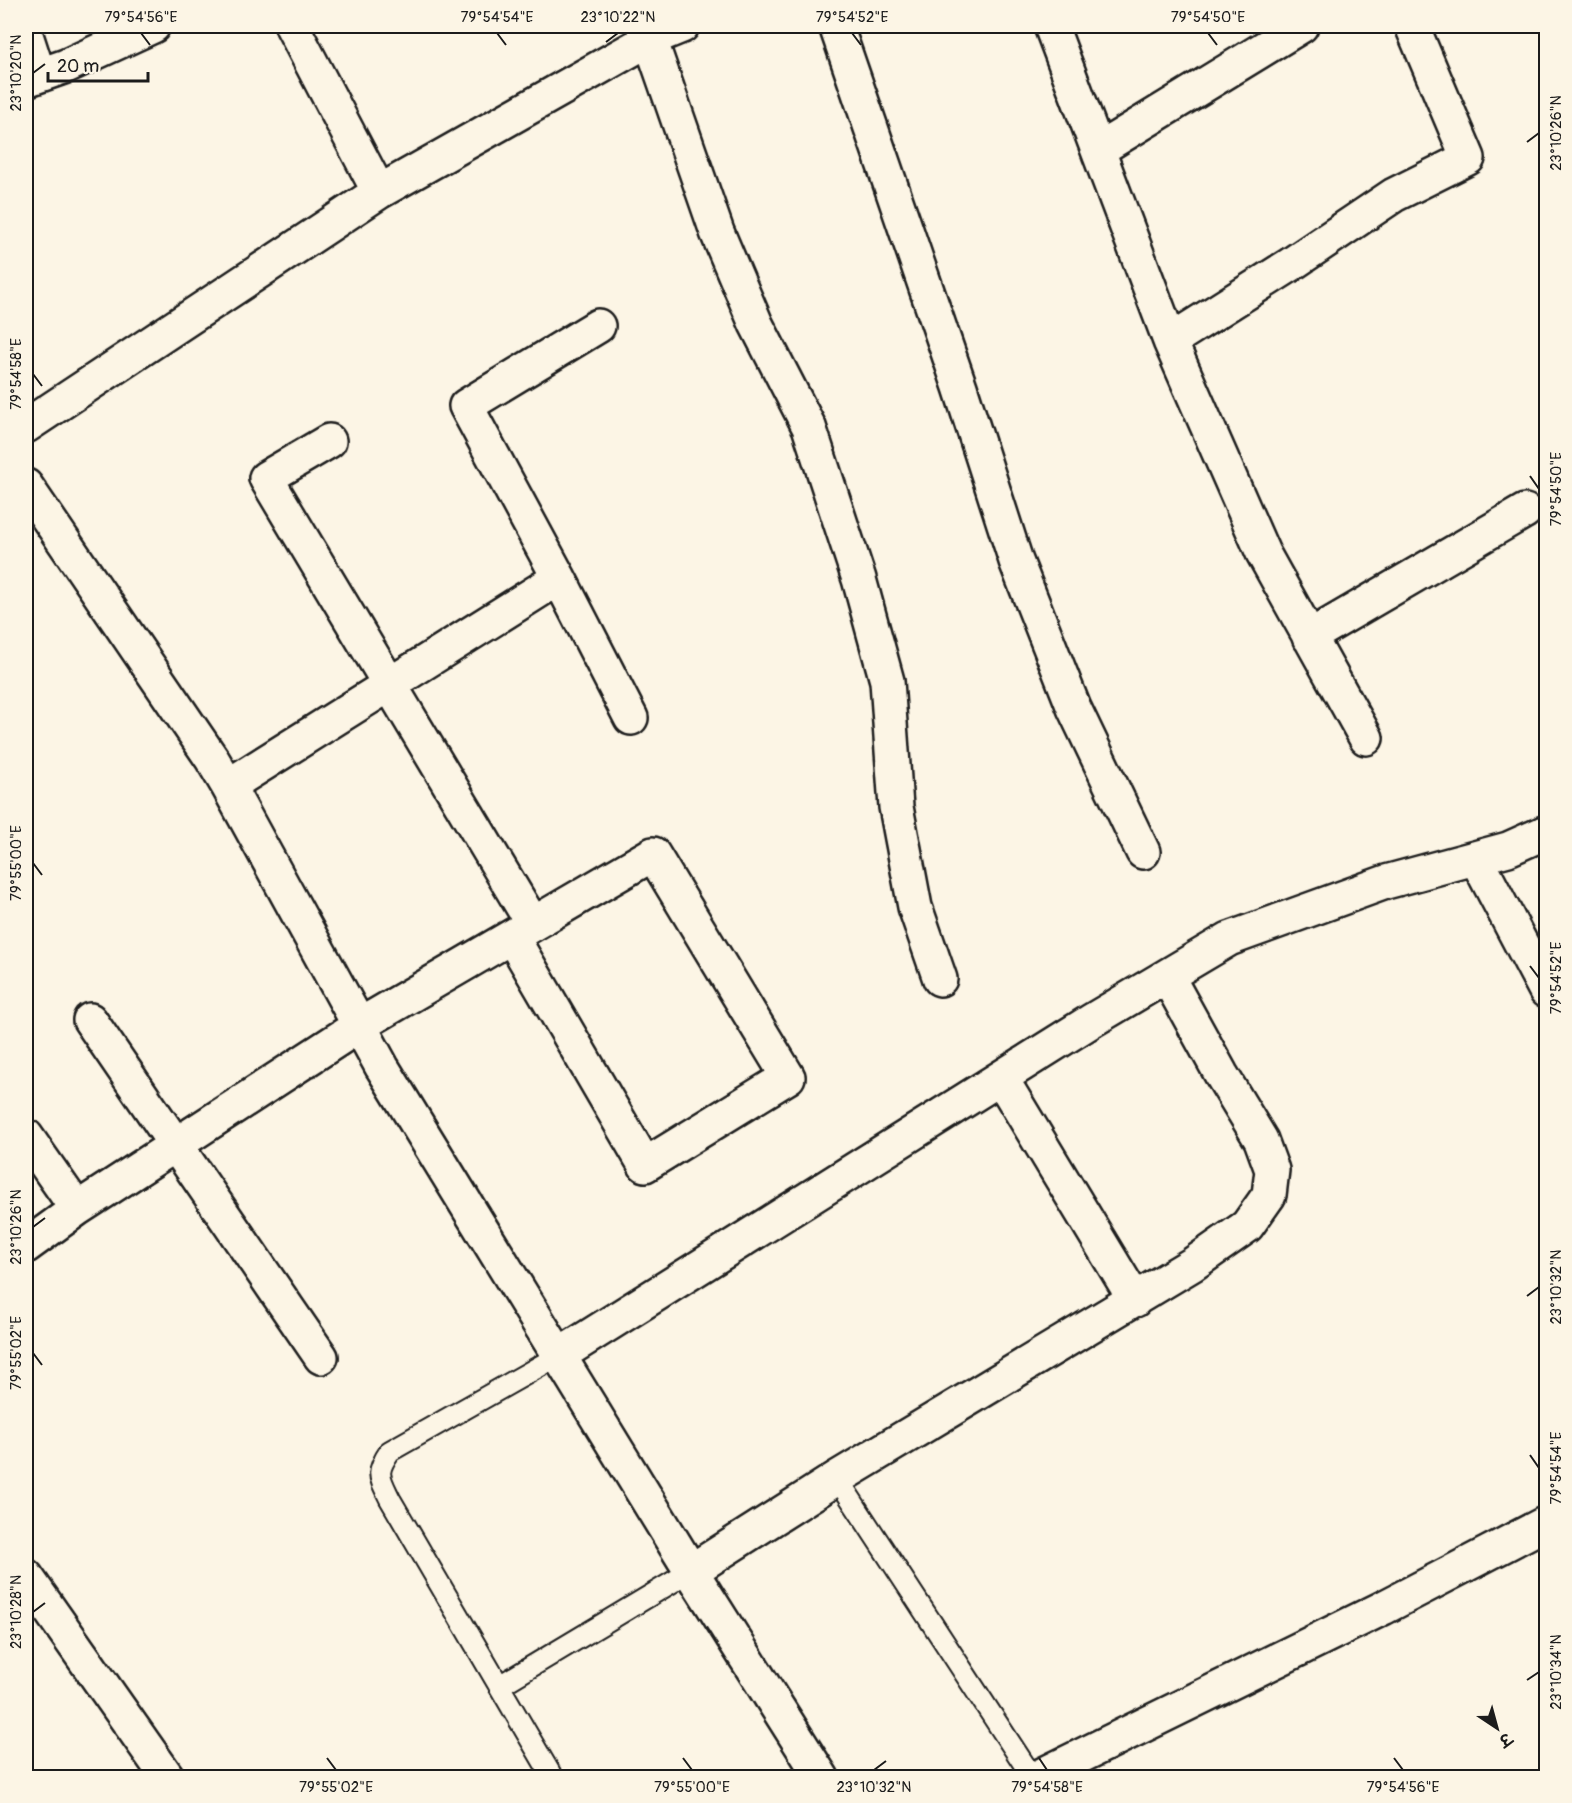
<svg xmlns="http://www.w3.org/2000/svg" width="1572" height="1803" font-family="Pangolin,'Playpen Sans Deva',sans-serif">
<rect width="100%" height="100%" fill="#fcf5e5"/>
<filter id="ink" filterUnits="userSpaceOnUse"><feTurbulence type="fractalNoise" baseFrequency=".0167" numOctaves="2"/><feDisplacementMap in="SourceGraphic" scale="12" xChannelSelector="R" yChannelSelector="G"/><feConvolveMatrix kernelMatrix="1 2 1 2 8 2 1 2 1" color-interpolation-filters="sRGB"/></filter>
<g filter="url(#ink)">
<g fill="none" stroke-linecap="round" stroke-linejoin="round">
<defs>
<path id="service" d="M837 1478 1033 1778
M499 1686 691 1571
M553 1778 390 1499C379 1476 375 1473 390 1451L558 1356"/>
<path id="minor" d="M643 26 650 39 717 232 756 324 809 427 859 579 887 681 896 807 915 907 940 979
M836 26 960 387 1016 561 1074 708 1143 852
M1051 26 1170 341 1263 553 1366 738
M26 35 39 75
M26 80 66 66 153 26
M1098 150 1301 26
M379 192 650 39 682 26
M598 326 466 406 559 578 631 718
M1170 341 1290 265 1394 195 1468 158 1412 26
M26 426 379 192 292 26
M329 441 266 478 533 924
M26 486 212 759 228 786 382 1067 691 1571
M1309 637 1525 511
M228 786 559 578
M1476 858 1546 991
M90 1020 321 1357
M1001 1078 1135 1300
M26 1136 77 1209 360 1025 653 854 788 1077 645 1165 512 937
M26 1246 77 1209
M558 1356 1091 1021 1229 939 1386 882 1508 849 1546 832
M822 1778 691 1571 837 1478 1193 1264 1247 1226 1269 1195 1272 1170 1261 1140 1221 1074 1167 976
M1036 1778 1383 1608 1546 1523"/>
<path id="tertiary" d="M26 1576 168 1778"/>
</defs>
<use href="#service" stroke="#1c1c1c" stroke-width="24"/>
<use href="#minor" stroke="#1c1c1c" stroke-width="38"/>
<use href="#tertiary" stroke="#1c1c1c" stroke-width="38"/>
<use href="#service" stroke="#fcf5e5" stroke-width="20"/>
<use href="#minor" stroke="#fcf5e5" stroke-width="33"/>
<use href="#tertiary" stroke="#fcf5e5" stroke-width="33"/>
</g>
</g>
<path fill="none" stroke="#1c1c1c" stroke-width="2" d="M141 33 150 45M497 33 506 45M852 33 861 45M1208 33 1217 45M606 42 618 33M33 73 45 64M1527 142 1539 133M33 374 42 386M1530 476 1539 489M33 863 42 875M1530 966 1539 978M33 1227 45 1218M1527 1296 1539 1287M33 1353 42 1365M1530 1455 1539 1468M33 1612 45 1603M1527 1680 1539 1672M327 1758 336 1770M683 1758 692 1770M1039 1758 1047 1770M1394 1758 1403 1770M874 1770 886 1761"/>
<rect width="1572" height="1803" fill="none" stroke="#fcf5e5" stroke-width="66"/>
<g transform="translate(1497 1728) rotate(144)" stroke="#fcf5e5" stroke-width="4.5" paint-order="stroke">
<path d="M0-4.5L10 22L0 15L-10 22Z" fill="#1c1c1c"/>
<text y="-9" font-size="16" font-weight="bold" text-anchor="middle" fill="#1c1c1c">उ</text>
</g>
<path d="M48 72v9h100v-9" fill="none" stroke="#1c1c1c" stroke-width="3"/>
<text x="57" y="72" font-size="18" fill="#1c1c1c" stroke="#fcf5e5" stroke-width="4.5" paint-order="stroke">20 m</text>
<rect x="33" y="33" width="1506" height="1737" fill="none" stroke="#1c1c1c" stroke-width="2"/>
<g font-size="15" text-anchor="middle" fill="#1c1c1c">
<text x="141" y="22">79°54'56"E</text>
<text x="497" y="22">79°54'54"E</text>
<text x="618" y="22">23°10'22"N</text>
<text x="852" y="22">79°54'52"E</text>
<text x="1208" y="22">79°54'50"E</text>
<text transform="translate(16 73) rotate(-90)" y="5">23°10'20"N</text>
<text transform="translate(1556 133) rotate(-90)" y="5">23°10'26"N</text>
<text transform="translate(16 374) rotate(-90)" y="5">79°54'58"E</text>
<text transform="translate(1556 489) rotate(-90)" y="5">79°54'50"E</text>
<text transform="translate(16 863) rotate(-90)" y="5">79°55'00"E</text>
<text transform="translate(1556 978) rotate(-90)" y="5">79°54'52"E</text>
<text transform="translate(16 1227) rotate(-90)" y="5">23°10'26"N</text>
<text transform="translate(1556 1287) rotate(-90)" y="5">23°10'32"N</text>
<text transform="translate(16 1353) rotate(-90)" y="5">79°55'02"E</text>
<text transform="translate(1556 1468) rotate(-90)" y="5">79°54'54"E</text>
<text transform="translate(16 1612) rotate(-90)" y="5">23°10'28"N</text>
<text transform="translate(1556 1672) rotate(-90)" y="5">23°10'34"N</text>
<text x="336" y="1792">79°55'02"E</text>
<text x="692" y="1792">79°55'00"E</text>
<text x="874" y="1792">23°10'32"N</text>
<text x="1047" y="1792">79°54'58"E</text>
<text x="1403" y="1792">79°54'56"E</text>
</g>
</svg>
